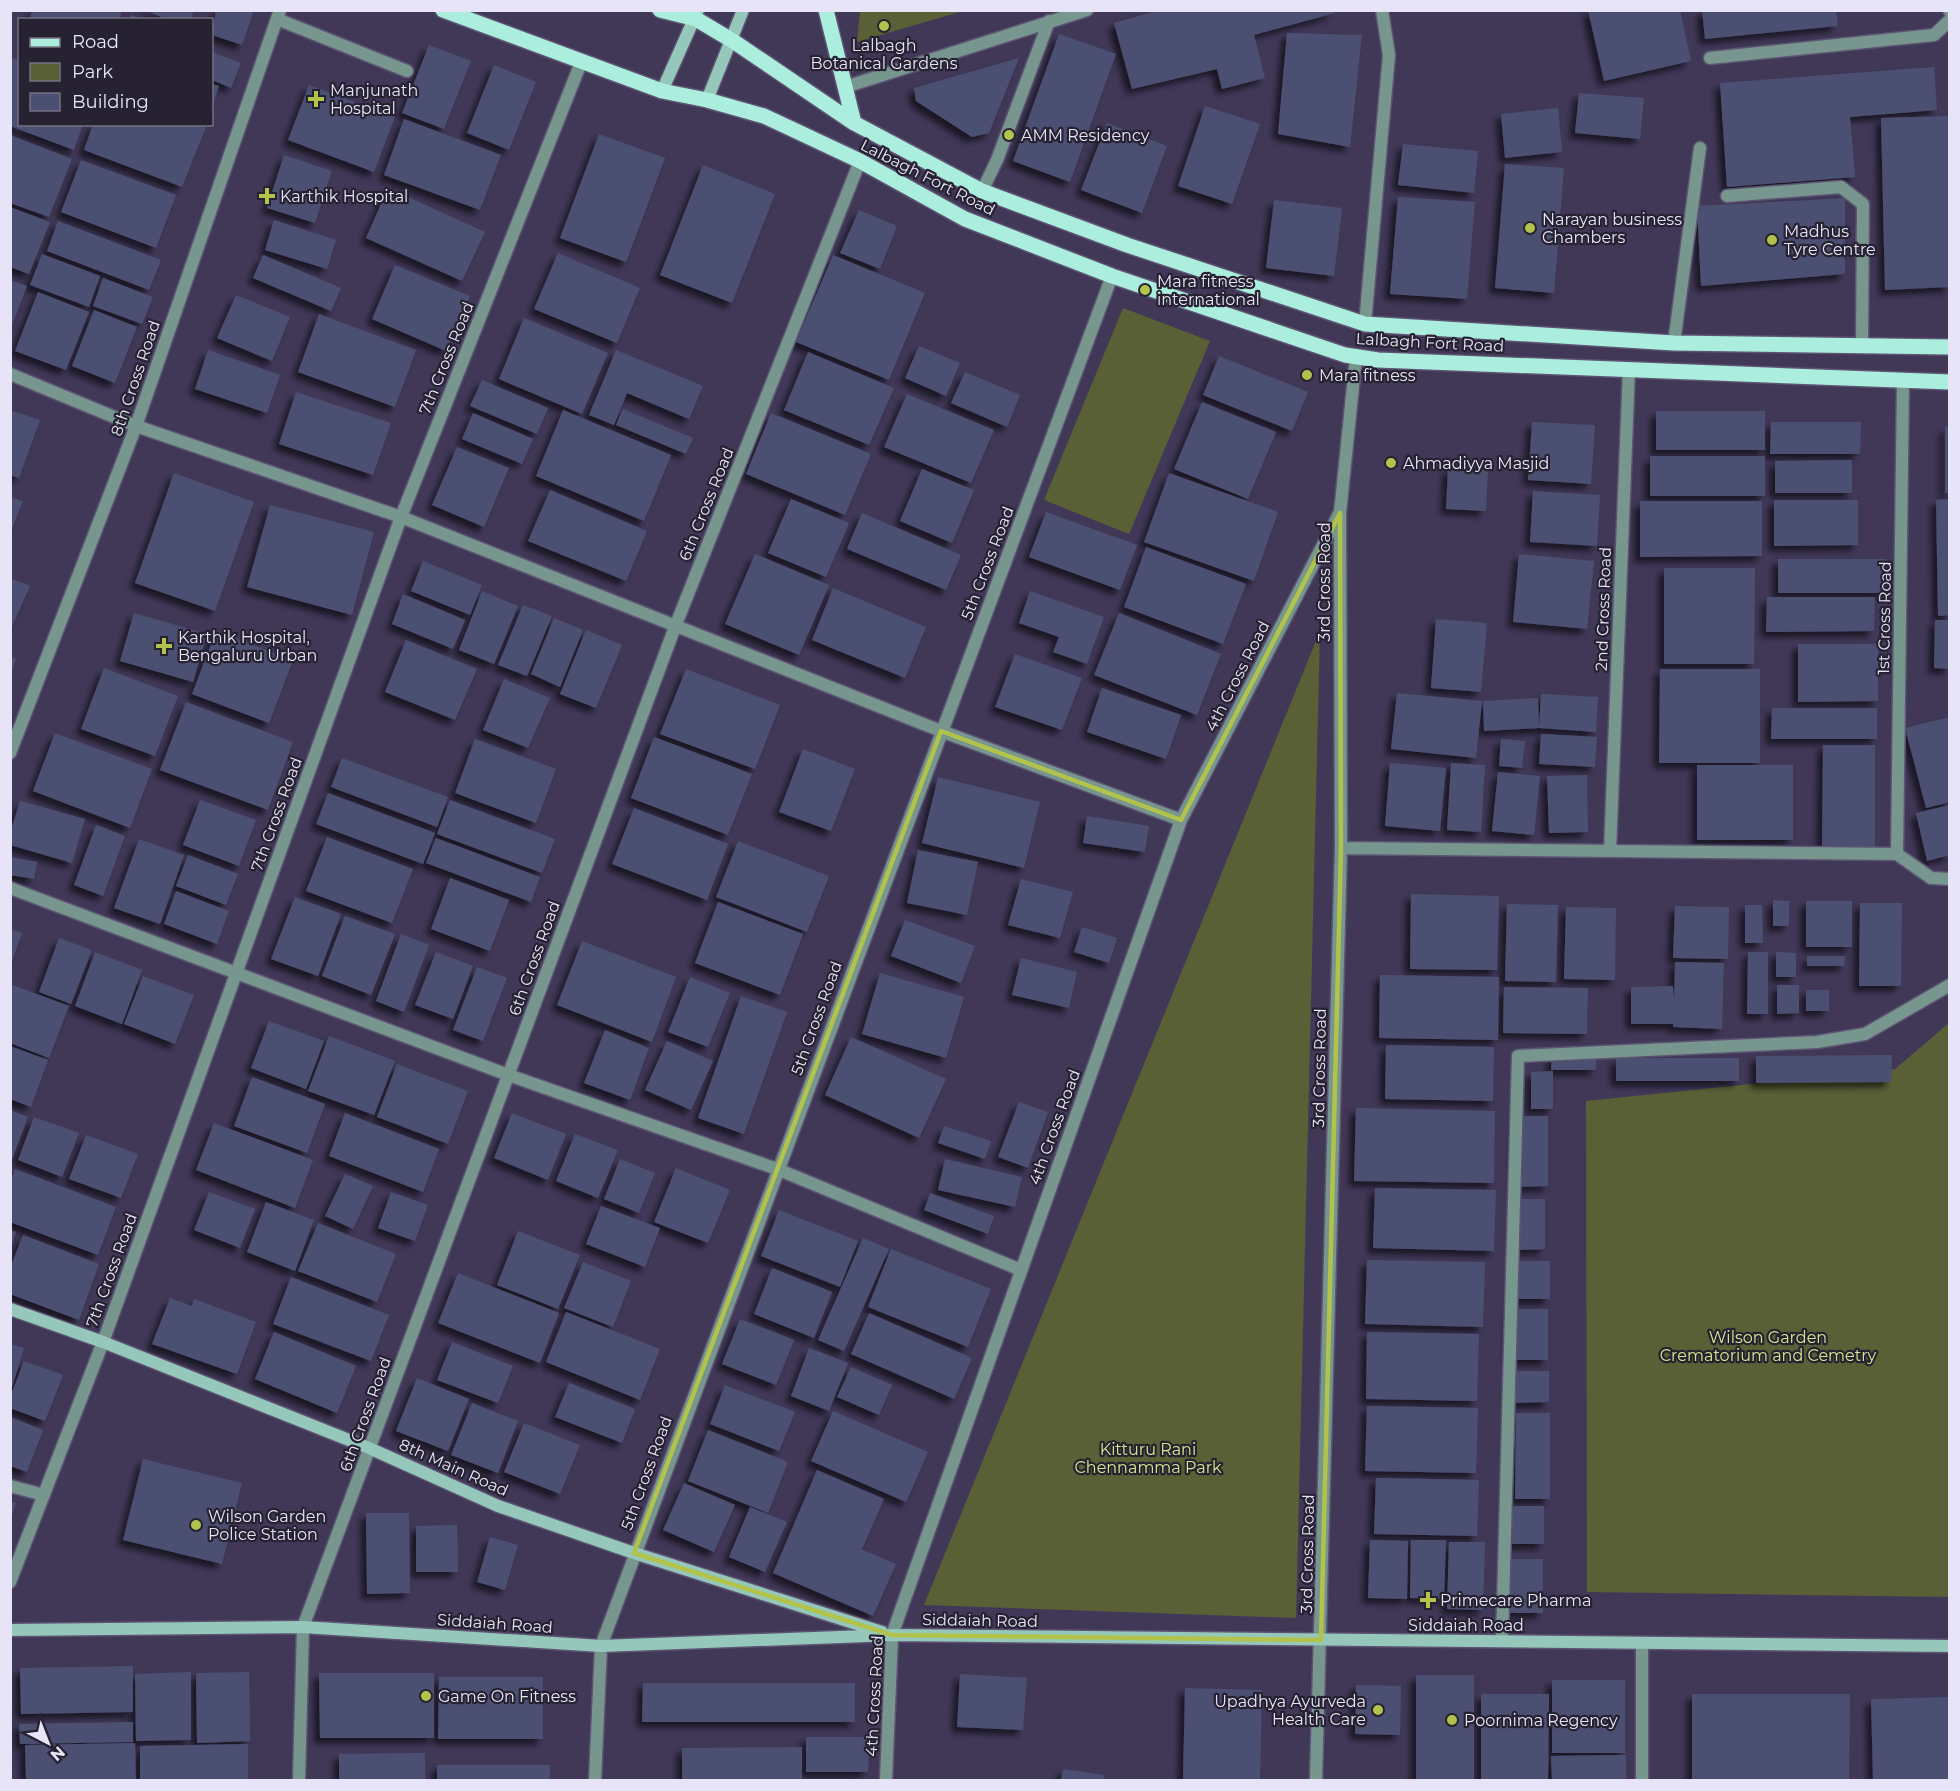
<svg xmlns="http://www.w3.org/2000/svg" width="1960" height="1791" font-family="Montserrat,sans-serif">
<defs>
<filter id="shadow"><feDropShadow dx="-5.5" dy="5.5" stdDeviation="3" flood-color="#0009"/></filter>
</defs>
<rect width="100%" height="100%" fill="#413858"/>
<path fill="#596036" d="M860 11V10L963 11 857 42Z
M1123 308 1210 341 1129 534 1044 500Z
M1320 631 1296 1618 924 1605Z
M1949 1023V1597L1587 1592 1586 1101 1895 1069Z"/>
<path fill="#4b5072" filter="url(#shadow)" d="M33 10H122L119 20H29Z
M145 10H194L190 20H168Z
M216 10H254L242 45 212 35Z
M1160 10H1334L1335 13 1254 35 1265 78 1222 89 1217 69 1132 89 1114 23Z
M1588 10H1680L1691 61 1604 81Z
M1702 10H1836L1838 26 1705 39Z
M131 15 143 19V20H129Z
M1287 33 1362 35 1350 147 1278 134Z
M1059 34 1116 54 1070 182 1013 161Z
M429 45 471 61 444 129 402 113Z
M212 52 241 63 231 88 212 80Z
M10 57 20 61V124H83L74 150 10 126Z
M1019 58 989 133 972 137 916 101 914 88Z
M494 65 536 82 509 150 467 133Z
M1934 67 1937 110 1850 117 1855 177 1727 187 1720 83Z
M212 84 219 86 213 105H212Z
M309 85 395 117 374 172 288 140Z
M1579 93 1644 98 1640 139 1575 133Z
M1205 106 1260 124 1232 204 1178 186Z
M1558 108 1562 152 1505 158 1501 114Z
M1950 116V287L1885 290 1881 118Z
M404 119 501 155 480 210 384 175Z
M1107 123 1167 146 1142 213 1081 190Z
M93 124H199L206 127 182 187 84 150Z
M599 134 665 158 626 262 560 238Z
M10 135 72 159 49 217 10 203Z
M1403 144 1478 151 1474 193 1398 185Z
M284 155 332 171 315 223 267 208Z
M81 160 176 195 156 248 61 212Z
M1505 164 1564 168 1554 293 1495 288Z
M703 165 775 194 732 303 660 275Z
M388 188 485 232 462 281 366 238Z
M1398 197 1475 202 1467 299 1390 294Z
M1845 198V274L1701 286 1697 206Z
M1274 200 1342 208 1334 276 1266 268Z
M10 207 50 222 29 274 10 267Z
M859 210 897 226 880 269 840 253Z
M274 220 336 240 327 269 265 250Z
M58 221 161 260 149 290 47 251Z
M558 253 640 288 617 343 534 309Z
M42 254 100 276 89 307 30 285Z
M263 255 341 288 331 311 253 278Z
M833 255 925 293 889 380 796 342Z
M395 265 470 296 446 351 372 319Z
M103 278 153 297 142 324 93 306Z
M10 280 27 286 11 328H10Z
M38 292 89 312 66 370 15 351Z
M236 295 290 317 272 361 217 338Z
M94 310 137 327 115 383 72 366Z
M319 314 416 350 395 407 298 372Z
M524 318 608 353 582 414 499 379Z
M919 346 960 363 946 396 905 378Z
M208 350 280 375 267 413 195 389Z
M616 350 703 386 689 419 627 393 614 425 589 415Z
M808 352 894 388 869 445 784 410Z
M1219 356 1308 392 1292 431 1203 395Z
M965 372 1020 395 1007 427 951 403Z
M482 380 548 408 537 434 470 406Z
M296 392 391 423 373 475 279 444Z
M907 394 994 430 971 483 884 447Z
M1202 402 1276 432 1248 499 1174 469Z
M623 409 693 438 686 454 616 425Z
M10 410 40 420 19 478 10 475Z
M563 410 671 455 644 521 536 476Z
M1656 411H1765V450H1656Z
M473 413 533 439 522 464 462 439Z
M771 413 871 454 845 515 746 474Z
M1532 422 1595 425 1591 484 1528 480Z
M1771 422H1861L1860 454H1770Z
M1945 427H1950V493H1945Z
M457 447 509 468 484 527 432 505Z
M1650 456H1765V496H1650Z
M1852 460V493H1775V461Z
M1448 468 1488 470 1486 511 1446 509Z
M922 469 974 490 952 543 900 521Z
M174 473 254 502 215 611 135 583Z
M1169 473 1278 512 1254 581 1144 542Z
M550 490 647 531 626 581 528 541Z
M1533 491 1600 495 1597 546 1530 542Z
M10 497 23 501 11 531H10Z
M791 499 849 523 826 577 768 553Z
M1950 499V615L1938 616 1936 500Z
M1774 500H1858V545L1774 546Z
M1640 501H1762V556L1640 557Z
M270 505 374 532 352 615 247 587Z
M1046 512 1137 545 1120 590 1029 557Z
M862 513 961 555 946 590 847 549Z
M1146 547 1246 584 1223 644 1124 607Z
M755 554 829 585 799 655 725 624Z
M1519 554 1594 561 1587 629 1513 622Z
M1778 559H1886V593H1778Z
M423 561 482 585 470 615 411 591Z
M1664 568H1755L1754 664H1664Z
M10 578 30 586 10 631Z
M833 588 926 627 905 678 812 640Z
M482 591 518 606 494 664 459 650Z
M1030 591 1104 617 1087 664 1053 652 1059 637 1019 623Z
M403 594 465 620 453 649 392 624Z
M1767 597H1875L1874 631 1766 632Z
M523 605 552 616 527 676 498 665Z
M134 613 207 634 193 682 120 661Z
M1119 613 1221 654 1197 715 1094 675Z
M554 618 583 630 560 687 531 674Z
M1436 619 1487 623 1481 692 1431 688Z
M1935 620H1950V669L1934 668Z
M586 630 622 645 596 708 560 694Z
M216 631 293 660 269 723 192 694Z
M406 640 477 669 455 720 385 692Z
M1798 644H1878V701L1798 702Z
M1015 654 1082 678 1062 730 995 707Z
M10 657 16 659 11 674H10Z
M104 668 178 696 155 756 81 729Z
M686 669 780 705 755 769 660 734Z
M1660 669H1760V763H1659Z
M504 679 550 698 528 748 483 730Z
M1102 688 1181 715 1166 759 1087 732Z
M1397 693 1482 701 1476 758 1391 749Z
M1541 694 1598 697 1596 732 1539 728Z
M1538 698 1539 728 1484 731 1483 701Z
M186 702 293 742 268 810 160 770Z
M1772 708H1877V739H1771Z
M1950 717V802L1926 808 1905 728Z
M55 733 152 769 130 828 33 791Z
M1541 734 1597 737 1595 767 1539 764Z
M654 737 752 774 728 835 631 798Z
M475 739 556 769 536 823 455 793Z
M1501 739 1525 741 1522 768 1499 766Z
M1823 745H1875V850H1822Z
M803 749 855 769 831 831 779 812Z
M342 758 448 797 437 827 331 787Z
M1390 763 1446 768 1440 831 1385 826Z
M1451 763 1485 765 1481 832 1447 830Z
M1697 765H1793V840H1697Z
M1498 772 1540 776 1534 835 1492 831Z
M1587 775 1588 832 1549 833 1547 776Z
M938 777 1040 802 1024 868 922 843Z
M328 793 435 833 423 864 316 824Z
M200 800 256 820 239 866 183 845Z
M450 800 555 839 542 873 437 834Z
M20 801 85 819 72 863 10 845V833Z
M1950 805V855L1927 861 1916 813Z
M634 808 728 844 707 900 612 864Z
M1087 816 1149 826 1145 852 1083 843Z
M96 825 125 836 103 896 74 885Z
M327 837 413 869 392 923 306 891Z
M436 838 540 877 531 902 426 863Z
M139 839 184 855 160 924 114 908Z
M738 841 829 876 807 932 716 897Z
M918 850 978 862 967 915 907 903Z
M188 855 238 874 226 905 176 886Z
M10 857 37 862 34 879 10 875Z
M450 878 509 900 490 951 431 929Z
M1021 879 1073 892 1060 938 1008 925Z
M176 891 229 911 217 944 164 924Z
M1411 894 1499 896 1497 970 1410 969Z
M295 897 341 914 318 976 271 959Z
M1773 900 1789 901V926H1773Z
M1806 901H1852V947H1806Z
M718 902 803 934 780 995 695 963Z
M1860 903H1902L1901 986H1859Z
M1507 904 1558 905 1556 982 1505 981Z
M1745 905H1762L1763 943H1745Z
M1675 906 1729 907 1728 959 1673 958Z
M1566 907 1616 908 1615 980 1564 979Z
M345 916 395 934 371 995 322 976Z
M905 920 975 946 961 983 891 956Z
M1082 927 1117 938 1109 963 1074 952Z
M10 929 22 933 11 964H10Z
M401 934 429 945 404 1012 376 1001Z
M59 938 92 950 71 1004 39 992Z
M582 941 676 977 652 1042 557 1005Z
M95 952 142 970 122 1024 75 1006Z
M436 952 473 966 453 1019 415 1005Z
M1748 952H1768V1014H1747Z
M1776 952 1796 953V977H1776Z
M1807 956H1845L1844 966H1807Z
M1021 958 1077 972 1069 1008 1012 995Z
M1675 962 1724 963 1722 1029 1673 1027V1024H1631V987L1673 986 1674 1001Z
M477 967 507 978 483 1041 453 1030Z
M880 973 964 997 946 1058 862 1034Z
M1380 975 1499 977 1498 1040 1379 1038Z
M143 976 194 995 175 1044 124 1024Z
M690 977 730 993 708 1047 668 1032Z
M10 984 69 1006 49 1058 10 1043Z
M1777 985H1799V1013L1777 1014Z
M1504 987 1588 988 1587 1034 1503 1033Z
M1806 990H1829V1011H1806Z
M741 996 787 1012 744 1134 698 1118Z
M269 1021 324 1041 306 1089 251 1068Z
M605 1030 649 1048 630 1100 584 1083Z
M329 1036 395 1061 374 1115 308 1091Z
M851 1037 946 1079 919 1138 825 1095Z
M667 1041 713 1061 691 1110 645 1090Z
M1386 1045 1494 1047 1493 1101 1385 1099Z
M10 1046 48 1060 31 1107 10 1099Z
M1552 1055H1596V1070H1551Z
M1892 1055 1891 1082 1756 1083V1056Z
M1616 1058H1739V1081H1616Z
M397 1064 468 1091 448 1144 377 1117Z
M1553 1071V1109H1531V1072Z
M252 1077 325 1104 307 1153 234 1126Z
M1019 1102 1048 1112 1028 1168 998 1157Z
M1356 1108 1495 1111 1494 1183 1354 1181Z
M10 1110 28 1117 11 1162H10Z
M345 1113 439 1149 423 1192 329 1156Z
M512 1113 566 1134 548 1180 494 1158Z
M1517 1116H1548V1186L1516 1187Z
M34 1117 79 1133 62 1177 18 1160Z
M214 1123 313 1160 295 1208 196 1170Z
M944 1126 991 1141 985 1159 938 1143Z
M575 1134 618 1150 598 1198 556 1181Z
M86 1135 138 1154 121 1198 69 1179Z
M620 1159 655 1173 639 1213 604 1199Z
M945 1159 1022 1177 1015 1207 938 1190Z
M676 1168 730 1190 708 1243 654 1222Z
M15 1169 116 1207 98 1255 10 1222V1183Z
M345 1174 373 1186 353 1229 325 1216Z
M1375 1188 1496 1190 1494 1251 1373 1248Z
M209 1192 255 1209 240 1248 194 1230Z
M391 1192 428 1205 415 1241 378 1228Z
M930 1193 994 1216 988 1234 924 1210Z
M1519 1199H1545V1249L1520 1250Z
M266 1202 314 1220 295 1271 247 1252Z
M601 1206 660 1228 645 1267 586 1244Z
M779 1210 858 1241 840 1287 761 1256Z
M318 1223 396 1254 377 1302 298 1271Z
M10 1230 16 1232 11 1247H10Z
M518 1231 580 1255 558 1309 497 1285Z
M23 1235 99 1264 79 1320 10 1294V1268Z
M863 1238 889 1249 844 1351 818 1340Z
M891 1249 991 1289 968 1347 868 1307Z
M1367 1260 1485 1262 1483 1327 1365 1324Z
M1515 1261H1550V1299H1515Z
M583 1262 631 1281 613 1327 564 1308Z
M772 1268 832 1292 814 1338 754 1314Z
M458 1273 559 1313 540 1363 438 1323Z
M291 1277 389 1315 371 1361 273 1324Z
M170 1298 192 1306 194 1299 256 1322 237 1374 152 1344Z
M1511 1309H1548V1360H1511Z
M566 1312 660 1349 640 1400 546 1362Z
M869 1313 972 1358 954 1399 851 1354Z
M740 1319 794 1340 776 1385 722 1364Z
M274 1332 356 1366 337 1413 255 1379Z
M1367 1332 1479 1334 1477 1401 1366 1399Z
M452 1342 513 1366 498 1403 437 1380Z
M10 1344 24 1348 12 1387 10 1386Z
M809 1348 848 1363 829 1411 791 1396Z
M24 1361 63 1375 45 1421 10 1408V1397Z
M851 1367 892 1385 879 1415 837 1397Z
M1512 1371H1549V1402L1511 1403Z
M417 1378 469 1399 448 1451 396 1431Z
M569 1383 635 1409 622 1443 555 1417Z
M725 1385 795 1412 779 1451 710 1424Z
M472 1403 518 1421 498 1473 451 1455Z
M1367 1406 1478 1408 1476 1473 1365 1471Z
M833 1411 928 1452 906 1502 811 1461Z
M1516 1413H1550V1499H1515Z
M10 1417 43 1430 27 1472 10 1466Z
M524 1423 580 1445 560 1494 504 1472Z
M708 1430 788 1462 768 1513 688 1481Z
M143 1459 242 1483 222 1564 123 1540Z
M817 1470 884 1499 862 1549 856 1547 896 1564 873 1616 773 1573Z
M1376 1478 1479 1480 1477 1536 1374 1534Z
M684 1483 735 1505 714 1552 663 1530Z
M10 1501 16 1503 11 1518H10Z
M1508 1506H1544V1544H1508Z
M750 1507 787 1522 765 1572 729 1557Z
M366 1513H409L410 1593 367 1594Z
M457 1525 458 1572H416V1526Z
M490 1537 518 1545 505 1590 477 1582Z
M1370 1540 1408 1541 1407 1599 1368 1598Z
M1411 1540H1446L1444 1599 1410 1598Z
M1449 1542H1485L1483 1610 1447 1609Z
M1508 1559H1543V1613H1508Z
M133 1666V1712L21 1714 20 1668Z
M191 1672V1740L136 1741 135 1674Z
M249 1672 250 1741 197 1743 196 1673Z
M319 1673H434V1738H320Z
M960 1674 1027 1678 1023 1730 957 1727Z
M1416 1675H1474V1780H1416Z
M439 1677H543V1739H438Z
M1552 1680H1625V1753H1552Z
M643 1683H855V1722H642Z
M1356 1685 1401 1686 1400 1735 1355 1734Z
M1185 1688 1262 1690 1260 1780H1183Z
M1481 1694H1549L1548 1780H1481Z
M1692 1694H1850L1849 1780H1692Z
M1950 1697V1780H1873L1871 1699Z
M133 1722V1742L20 1744 19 1724Z
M806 1737H869L868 1772H806Z
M135 1743 136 1780H26L25 1745Z
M248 1744V1780H140V1746Z
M802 1747V1780H682V1748Z
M425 1753V1780H339V1754Z
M1626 1755V1780H1552L1551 1756Z
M437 1765H550V1780H437Z
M1063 1769 1104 1775 1103 1780H1061Z"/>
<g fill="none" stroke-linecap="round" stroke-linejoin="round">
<defs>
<path id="lane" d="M1949 10 1950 11
M277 19 407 71
M1710 58 1934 35 1950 20
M845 87 1087 10
M982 191 997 160 1049 21
M1727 196 1841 187 1863 204 1862 346
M1365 324 1389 55 1382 10
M1674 343 1700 148"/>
<path id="street" d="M10 374 136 426 401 517 941 731 1181 820
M10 753 136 426 280 10
M1341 848 1897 854 1931 878 1950 879
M1610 851 1629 368
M1897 854 1903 382
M10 888 508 1075 777 1169 1021 1270
M10 1486 44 1495
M10 1582 103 1342 401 517 582 60
M1502 1641 1518 1056 1817 1042 1865 1034 1950 985
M299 1780 303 1627 675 627 860 161
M595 1780 601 1646 1112 276
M886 1780 892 1635 1181 820 1339 514
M1316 1780 1341 848 1340 513 1356 357
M1642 1780V1643"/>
<path id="secondary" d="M662 91 698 10
M707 100 743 10
M10 1309 103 1342 369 1448 498 1506 634 1553 882 1632
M10 1630 303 1627 601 1646 892 1635 1950 1646"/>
<path id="primary" d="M443 10 662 91 707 100 764 116 860 161 965 219 1112 276 1345 355 1378 360 1950 382
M660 10 696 19 733 41 854 123 982 191 1127 245 1365 324 1674 343 1950 347
M826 10 854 123"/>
</defs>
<use href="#lane" stroke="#5c5472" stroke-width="15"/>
<use href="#street" stroke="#5c5472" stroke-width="15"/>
<use href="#secondary" stroke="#5c5472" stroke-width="15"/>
<use href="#primary" stroke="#5c5472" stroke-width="18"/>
<use href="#lane" stroke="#77968e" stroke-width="12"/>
<use href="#street" stroke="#77968e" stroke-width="12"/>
<use href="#secondary" stroke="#95c8ba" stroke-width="12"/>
<use href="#primary" stroke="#aceedd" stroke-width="15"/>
</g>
<path fill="none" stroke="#b2c34c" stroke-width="4.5" stroke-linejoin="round" d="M1340 513 1341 848 1321 1640 892 1635 634 1553 941 731 1181 820Z"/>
<g fill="#b2c34c" stroke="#262231" stroke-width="2">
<circle cx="884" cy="26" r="6"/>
<path d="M313 90h6v6h6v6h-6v6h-6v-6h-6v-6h6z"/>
<circle cx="1009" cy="135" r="6"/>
<path d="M264 187h6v6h6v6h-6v6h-6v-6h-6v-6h6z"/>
<circle cx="1530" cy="228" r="6"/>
<circle cx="1772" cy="240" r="6"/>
<circle cx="1145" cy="290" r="6"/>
<circle cx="1307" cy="375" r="6"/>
<circle cx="1391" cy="463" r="6"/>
<path d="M161 637h6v6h6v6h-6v6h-6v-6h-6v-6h6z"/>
<circle cx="196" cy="1525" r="6"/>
<path d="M1425 1591h6v6h6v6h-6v6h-6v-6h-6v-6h6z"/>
<circle cx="426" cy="1696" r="6"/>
<circle cx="1378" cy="1710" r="6"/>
<circle cx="1452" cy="1720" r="6"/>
</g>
<g text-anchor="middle" stroke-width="4.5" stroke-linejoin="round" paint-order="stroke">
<g font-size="16" fill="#e8e4f8" stroke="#262231" text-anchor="start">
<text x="884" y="51" text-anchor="middle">Lalbagh<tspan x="884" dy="18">Botanical Gardens</tspan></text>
<text x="330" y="96">Manjunath<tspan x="330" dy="18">Hospital</tspan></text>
<text x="1021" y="141">AMM Residency</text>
<text x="280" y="202">Karthik Hospital</text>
<text x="1542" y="225">Narayan business<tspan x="1542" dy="18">Chambers</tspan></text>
<text x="1784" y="237">Madhus<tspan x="1784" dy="18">Tyre Centre</tspan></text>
<text x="1157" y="287">Mara fitness<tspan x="1157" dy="18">international</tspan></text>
<text x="1319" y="381">Mara fitness</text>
<text x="1403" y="469">Ahmadiyya Masjid</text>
<text x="178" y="643">Karthik Hospital,<tspan x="178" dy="18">Bengaluru Urban</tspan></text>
<text x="208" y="1522">Wilson Garden<tspan x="208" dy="18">Police Station</tspan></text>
<text x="1440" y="1606">Primecare Pharma</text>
<text x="438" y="1702">Game On Fitness</text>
<text x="1366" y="1707" text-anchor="end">Upadhya Ayurveda<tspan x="1366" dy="18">Health Care</tspan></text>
<text x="1464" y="1726">Poornima Regency</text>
</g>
<g font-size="16" fill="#e8e4f8" stroke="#262231">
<text transform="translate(928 177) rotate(27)" y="6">Lalbagh Fort Road</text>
<text transform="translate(1430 342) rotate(3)" y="6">Lalbagh Fort Road</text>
<text transform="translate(446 358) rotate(-68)" y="6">7th Cross Road</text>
<text transform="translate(135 378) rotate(-71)" y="6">8th Cross Road</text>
<text transform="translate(706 504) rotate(-68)" y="6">6th Cross Road</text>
<text transform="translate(987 563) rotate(-69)" y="6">5th Cross Road</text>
<text transform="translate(1324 582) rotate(-90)" y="6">3rd Cross Road</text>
<text transform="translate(1603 609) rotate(-88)" y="6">2nd Cross Road</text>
<text transform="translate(1884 618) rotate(-89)" y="6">1st Cross Road</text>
<text transform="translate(1237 676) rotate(-63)" y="6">4th Cross Road</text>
<text transform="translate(276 814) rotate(-70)" y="6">7th Cross Road</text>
<text transform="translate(534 958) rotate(-70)" y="6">6th Cross Road</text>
<text transform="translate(816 1018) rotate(-70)" y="6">5th Cross Road</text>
<text transform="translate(1319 1068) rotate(-89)" y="6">3rd Cross Road</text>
<text transform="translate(1054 1127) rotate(-70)" y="6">4th Cross Road</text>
<text transform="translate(111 1270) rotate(-70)" y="6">7th Cross Road</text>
<text transform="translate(365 1414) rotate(-70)" y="6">6th Cross Road</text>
<text transform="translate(454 1467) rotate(24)" y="6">8th Main Road</text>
<text transform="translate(646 1473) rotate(-70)" y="6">5th Cross Road</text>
<text transform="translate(1307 1554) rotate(-89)" y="6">3rd Cross Road</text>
<text transform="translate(980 1620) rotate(1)" y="6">Siddaiah Road</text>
<text transform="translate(495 1623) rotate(4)" y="6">Siddaiah Road</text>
<text x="1466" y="1631">Siddaiah Road</text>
<text transform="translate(874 1696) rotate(-87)" y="6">4th Cross Road</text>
</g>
<g font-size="16" fill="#d7e68e" stroke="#262231">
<text x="1768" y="1343">Wilson Garden<tspan x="1768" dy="18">Crematorium and Cemetry</tspan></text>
<text x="1148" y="1455">Kitturu Rani<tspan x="1148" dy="18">Chennamma Park</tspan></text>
</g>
</g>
<rect width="1960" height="1791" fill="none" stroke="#e8e4f8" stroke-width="24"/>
<rect x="18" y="18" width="195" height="108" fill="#262231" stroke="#747081" stroke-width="1.5"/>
<rect x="30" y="38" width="30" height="9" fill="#aceedd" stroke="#747081" stroke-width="1.5"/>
<text x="72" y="48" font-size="18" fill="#e8e4f8">Road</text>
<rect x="30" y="63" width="30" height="18" fill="#596036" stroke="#747081" stroke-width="1.5"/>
<text x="72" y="78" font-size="18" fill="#e8e4f8">Park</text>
<rect x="30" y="93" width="30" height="18" fill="#4b5072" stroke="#747081" stroke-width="1.5"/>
<text x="72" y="108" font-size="18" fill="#e8e4f8">Building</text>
<g transform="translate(48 1743) rotate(138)" stroke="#262231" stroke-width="4.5" paint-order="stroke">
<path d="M0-4.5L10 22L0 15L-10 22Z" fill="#e8e4f8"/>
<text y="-9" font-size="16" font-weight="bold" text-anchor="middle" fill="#e8e4f8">N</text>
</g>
</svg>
